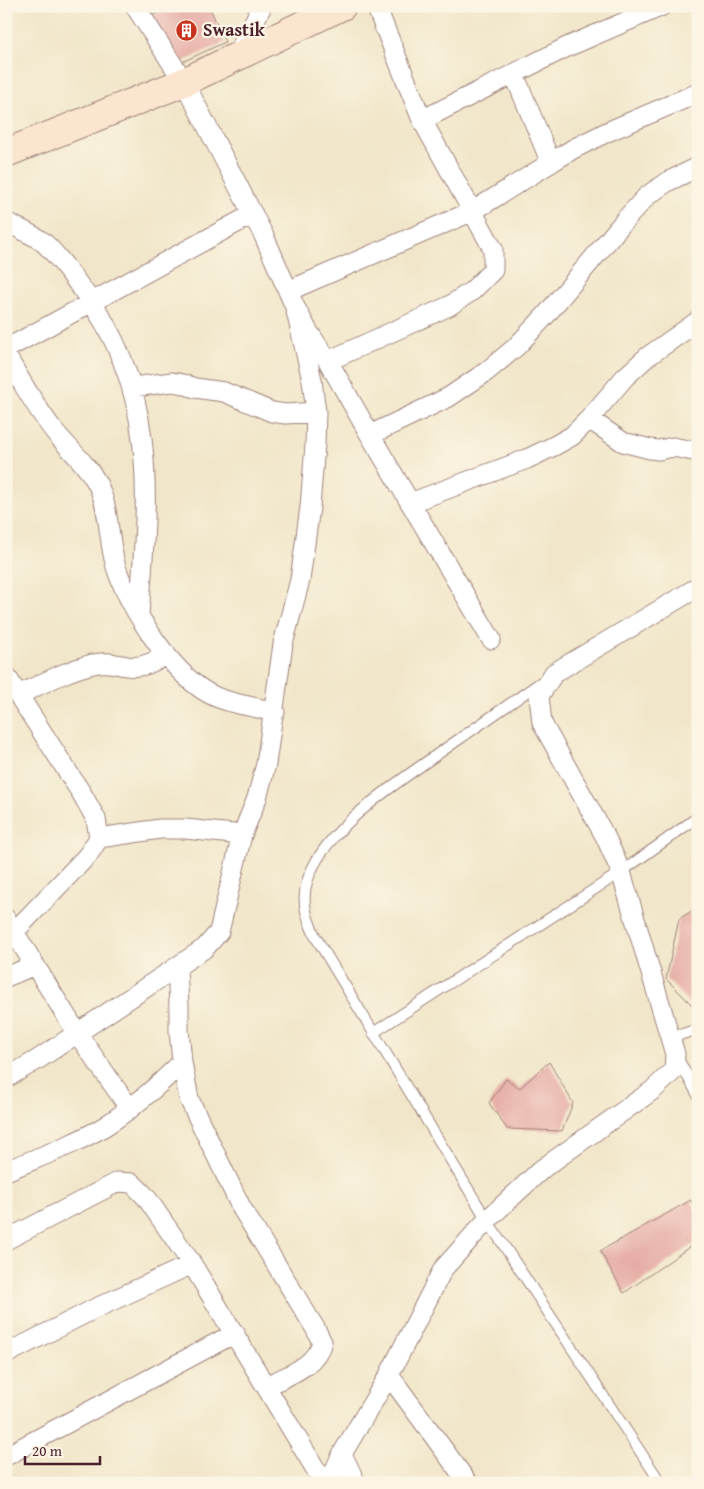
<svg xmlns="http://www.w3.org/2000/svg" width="704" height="1489" font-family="'Gentium Book Plus',serif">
<rect width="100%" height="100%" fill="#fcf5e5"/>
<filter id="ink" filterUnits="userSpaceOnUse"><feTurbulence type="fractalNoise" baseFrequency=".02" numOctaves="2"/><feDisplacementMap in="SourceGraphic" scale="10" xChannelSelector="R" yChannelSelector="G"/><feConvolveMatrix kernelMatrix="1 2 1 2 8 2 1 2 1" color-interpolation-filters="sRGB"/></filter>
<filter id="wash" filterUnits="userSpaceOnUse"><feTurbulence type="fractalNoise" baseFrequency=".0096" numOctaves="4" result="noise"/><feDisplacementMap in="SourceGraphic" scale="20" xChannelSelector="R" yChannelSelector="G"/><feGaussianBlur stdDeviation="1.12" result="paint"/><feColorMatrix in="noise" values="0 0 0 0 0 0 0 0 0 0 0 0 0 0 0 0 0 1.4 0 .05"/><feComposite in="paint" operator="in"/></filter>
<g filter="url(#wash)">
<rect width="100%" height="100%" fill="#f1e6c9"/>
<g id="blocks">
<path fill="#e5a9a3" d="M174 6H209L225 42 178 64 145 19Z
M698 907V1011L666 979 679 919Z
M549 1062 573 1103 562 1131 507 1129 489 1103 506 1079 520 1088Z
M691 1200 698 1216V1241L624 1293 600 1251Z"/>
</g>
</g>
<g filter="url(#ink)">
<use href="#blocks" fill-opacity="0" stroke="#9e827a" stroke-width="1"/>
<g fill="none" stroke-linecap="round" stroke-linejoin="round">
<defs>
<path id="lane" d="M544 680C507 706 469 732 432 758 390 788 322 831 307 882 301 902 307 918 315 936L487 1220 661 1483
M373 1033 621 872 698 817
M670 1038 698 1029
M678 1059 698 1095"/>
<path id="street" d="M135 6 184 82 264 236 295 307 308 331 328 361 370 435 491 639
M236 57 262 6
M514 74 551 163
M422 120 567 47 662 6
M6 222C18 228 32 234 43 242 58 255 70 273 82 289 159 390 148 496 139 615
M288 291 473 211 573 149 607 132 698 93
M6 349 253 214
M6 355C21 381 36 408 55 432 69 449 88 465 98 485 110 510 108 540 116 567 129 608 175 680 216 697 232 704 256 707 275 712
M328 361 449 306 472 291 493 270V249L422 120 376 6
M133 387 172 382 183 384 195 388 224 392 272 412 285 414 316 412
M589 419 623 442 650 449 659 450 673 447 698 452
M370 435 449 397 486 372 516 347 546 315 625 220 647 196 667 182 698 167
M410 503 527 459 554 446 572 436 589 419 625 377 647 357 698 321
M6 676 82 794 96 819 99 838 88 855 15 931
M18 695C42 684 67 670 93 664 107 661 114 664 127 666 142 669 155 662 166 654
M99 838 160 829H186L242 835
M6 919 77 1033 130 1109
M177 967 179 1006V1030L182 1062 189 1099 241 1207 315 1328 322 1342C315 1367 288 1375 267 1386
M6 977 35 965
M6 1078 37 1060 205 948 219 932 242 835 257 798 266 764 283 644 300 580 310 507 315 445 316 412 312 380 295 307
M6 1171C39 1157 74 1145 105 1126 133 1108 158 1086 182 1062
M6 1240 118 1182 132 1183 146 1197 192 1264 324 1483
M6 1354 94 1309 192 1264
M389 1375 468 1483
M342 1454 356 1483
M6 1456 235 1333
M329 1483 342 1454 389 1375 443 1269 487 1220 542 1169 653 1090 674 1070 675 1054 621 872 606 838 542 723 539 696 554 673 698 587"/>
<path id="secondary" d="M6 153 184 82 342 6"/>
</defs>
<use href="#lane" stroke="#9e827a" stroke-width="12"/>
<use href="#street" stroke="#9e827a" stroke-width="21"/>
<use href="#secondary" stroke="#9e827a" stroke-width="30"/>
<use href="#lane" stroke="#fff" stroke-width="10"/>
<use href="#street" stroke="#fff" stroke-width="19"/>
<use href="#secondary" stroke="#fbe5cf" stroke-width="28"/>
</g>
</g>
<defs>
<symbol id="building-disc" viewBox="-11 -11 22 22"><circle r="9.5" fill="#c8321e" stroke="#fcf5e5"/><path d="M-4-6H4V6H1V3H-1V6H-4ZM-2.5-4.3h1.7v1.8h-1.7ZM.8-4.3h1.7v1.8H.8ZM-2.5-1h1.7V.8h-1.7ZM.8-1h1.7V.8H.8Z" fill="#fff"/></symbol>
</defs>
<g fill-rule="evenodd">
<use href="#building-disc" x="174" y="18" width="25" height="25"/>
</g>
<g text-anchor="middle" stroke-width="4.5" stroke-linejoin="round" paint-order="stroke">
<g font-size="18" font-weight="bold" fill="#4a1f2b" stroke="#fcf5e5" text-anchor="start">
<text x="203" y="36">Swastik</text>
</g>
</g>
<rect width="704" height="1489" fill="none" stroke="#fcf5e5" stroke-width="25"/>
<path d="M25 1456v8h75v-8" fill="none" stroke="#4a1f2b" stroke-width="2.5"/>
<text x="32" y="1456" font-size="15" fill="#4a1f2b" stroke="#fcf5e5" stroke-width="4" paint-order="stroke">20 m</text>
</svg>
